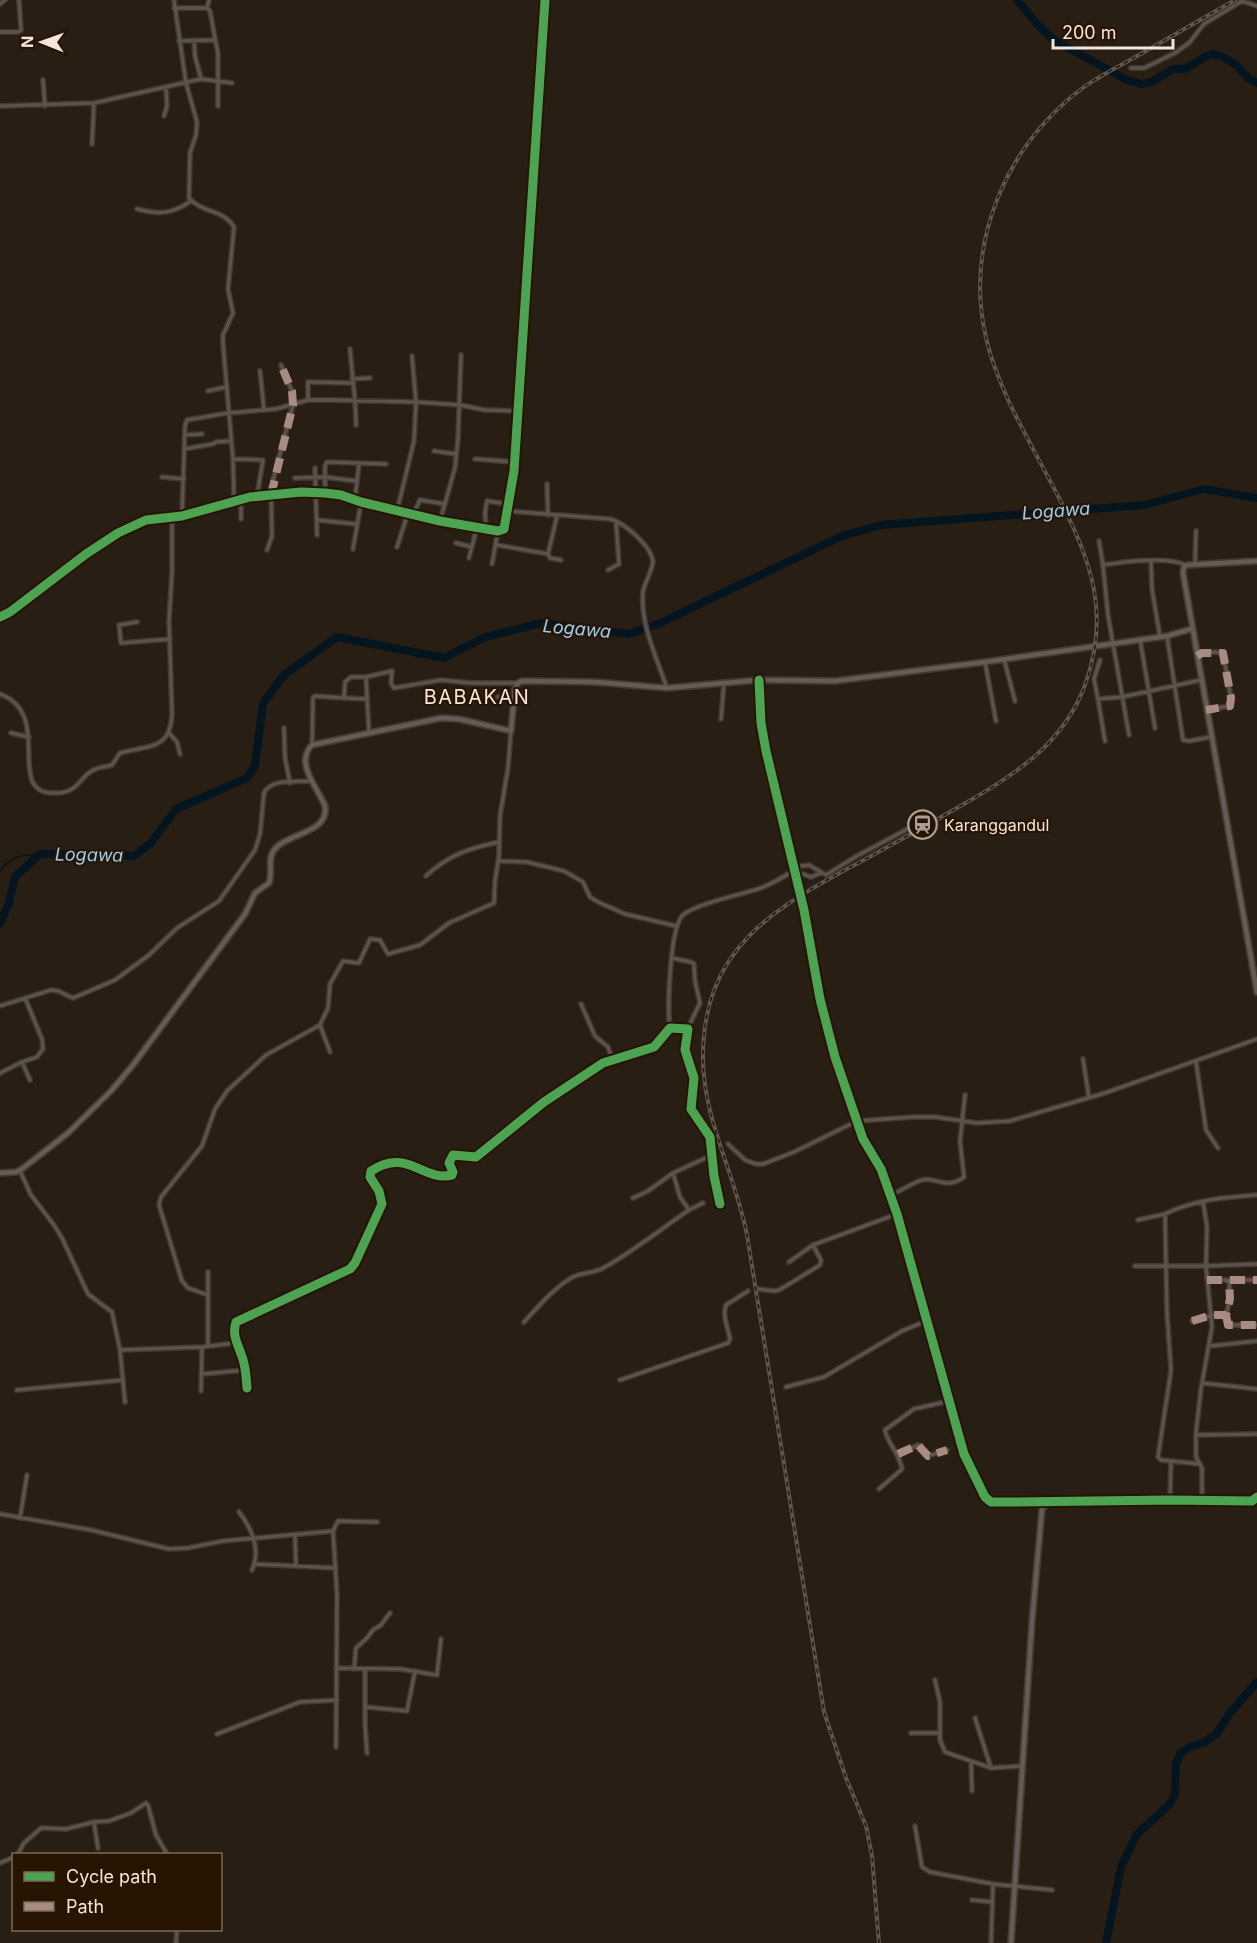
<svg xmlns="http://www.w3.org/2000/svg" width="1257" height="1943" font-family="Inter,sans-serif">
<rect width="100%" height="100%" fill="#291e14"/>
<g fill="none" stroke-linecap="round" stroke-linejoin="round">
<path stroke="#04151f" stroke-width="1.5" d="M0 871C11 856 21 855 40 854"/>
<path stroke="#04151f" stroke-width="8" d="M1017 0 1037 24 1054 40 1127 80 1141 84 1151 82 1173 69H1185L1205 57 1213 54 1221 56 1236 65 1248 78 1257 83
M0 923 9 903 15 877 40 854 134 856 151 843 176 809 247 778 255 766 263 703 285 674 337 637 444 658 485 637 542 623 629 634 658 624 842 536 881 525 1144 505 1204 489 1257 498
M1106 1943 1121 1867 1137 1834 1169 1805 1175 1794 1176 1764 1180 1754 1190 1747 1205 1742 1217 1733 1230 1713 1257 1682"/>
<defs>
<path id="street" d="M174 0 186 83 197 122 196 135 190 153 189 198C203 214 222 208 234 227L228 289 233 313 223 335V344L233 459 234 501
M0 4 5 0
M174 8H207L210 11 218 54V106
M207 8 209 0
M0 32H18L21 30 19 0
M194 40 195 56 201 79
M179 41 214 40
M1131 68H1144L1175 53 1189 43 1204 24 1242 1 1257 6
M43 80 45 106
M0 106 94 103 201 79 232 83
M164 116 167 106 166 87
M92 144 94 103
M137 209C160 215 172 214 191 201
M350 349C352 375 356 400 356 425
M260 371 264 410
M352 379 370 378
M208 391 226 387
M308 400V382L352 383
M185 435 202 434
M184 449 213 444 216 442 230 441
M434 451 456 454
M233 459 263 460 257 496
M475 459 515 462
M315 468 317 535
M162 477 184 479
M295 478 325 477 356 481
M547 484 548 515
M325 493V466L327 462 386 464
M241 499V519
M355 499 359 464
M397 511 414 441 416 402 412 356
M507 511 610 519C625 523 650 545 653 561 652 572 645 581 643 592 640 624 657 659 667 688
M413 515 420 500 445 504
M182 516 185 426 187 420 228 413 276 409 308 400H334L416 402 460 405 485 410 517 411
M317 520 356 524
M440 521 455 468 458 439 461 355
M486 528 485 513 487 501 508 504
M1099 541 1103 565
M456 543 472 547
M497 545 548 554 557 516
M397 547 408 513
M353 549 361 503
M267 550 272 536 271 488 293 405 292 391 281 365
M548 554 550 558 561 560
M469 558 477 527
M1151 561 1152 589 1160 637
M492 564 498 531
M1195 564 1196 531
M608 570 619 564 616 521
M0 617 10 612 86 554 118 533 146 520 182 516 250 497 301 492 325 493 341 495 361 502 440 521 498 531 504 529 514 471 545 0
M137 622 119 625 121 643 170 639
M1167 636 1183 740 1189 741 1211 737
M1140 639 1155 728
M1198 655 1214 652 1223 653 1231 698 1230 706 1206 710
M1004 659 1015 701
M985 662 996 721
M366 677 369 733
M759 680 761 723 766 751 804 910 820 999 835 1057 863 1139 881 1169 897 1214 964 1454 983 1492 990 1501 1048 1502
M0 694C56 715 2 795 56 793 76 793 78 781 90 772 96 767 105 767 112 765L120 753C148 745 171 751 172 713L169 621 172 573V517
M498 697 515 698
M344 698 367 699
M1098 699 1094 679 1100 660
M721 719 724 682
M284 728 285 758 290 783
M11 733 29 737
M169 733 177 742 180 754
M1129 735 1108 615 1103 565C1122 562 1169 556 1185 565
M1105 741 1098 699 1122 697 1201 680
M312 745 313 698 315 696 344 698 345 682 351 677H366L392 671 391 683 394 688 441 680 471 683H518
M499 861 527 862 564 871 583 882 590 897 598 902 625 914 676 926
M793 867 809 865 826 875 855 857 928 818
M794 874 800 873 811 877 821 873
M426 876C448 855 470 848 499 842
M672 958 691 962 694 964 695 981 700 1003 688 1028
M581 1004 595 1036 608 1047 613 1061
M0 1006 51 990 58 991 73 998 115 980 149 955 177 928 219 901 255 850 260 834 264 793C271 778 298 782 312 781
M320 1025 330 1052
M670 1028C667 1009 670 926 683 915 695 904 743 894 761 888 772 884 783 877 793 871
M1083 1059 1089 1098
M22 1062 37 1057 43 1049 42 1039 25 998
M1196 1062 1206 1130 1218 1148
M0 1073 22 1062 30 1080
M728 1144 745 1160 756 1164H763L794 1152 857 1121 913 1117H935L977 1123 1010 1121 1105 1093 1257 1039
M20 1171 31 1195 54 1225 62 1238 88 1294 112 1312 120 1350 125 1402
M891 1195C901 1191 912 1183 922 1180 937 1176 945 1191 964 1177L960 1141 965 1095
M633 1198 648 1191 673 1173 712 1155
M689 1210 703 1203
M1138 1220 1165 1214
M789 1262 813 1245 897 1214
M1135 1266H1206L1257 1264
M1207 1280H1257
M758 1289 775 1291 781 1289 820 1265 821 1260 813 1245
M208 1295 188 1288 182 1281 159 1205 161 1197 202 1146 215 1109 227 1091 266 1055 320 1025 328 1008 330 984 343 961 359 963 370 939 380 940 388 954 420 945 449 923 494 903 495 881 499 856 500 816 508 768 511 731
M1226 1315 1228 1325H1257
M1192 1321 1212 1315H1226L1230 1299 1229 1281
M524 1322C538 1307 553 1289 571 1278 582 1272 594 1274 605 1267 635 1250 661 1229 689 1210L680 1197 673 1173
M208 1346V1272
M1210 1346 1257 1341
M120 1350 202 1347 235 1343
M202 1374 246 1370
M620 1380 728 1343 730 1339C728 1327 722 1317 726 1305L748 1291
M1202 1383 1257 1389
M786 1387 824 1377 902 1331 926 1321
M247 1388C246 1376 246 1365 241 1354 237 1342 232 1335 236 1322L350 1269 355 1263 382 1204 379 1191 370 1177 371 1171C408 1147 422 1182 452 1175L453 1172 449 1163 453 1155 476 1157 544 1102 603 1063 654 1047 670 1028 688 1029 685 1050 694 1078 691 1109 710 1137 714 1176 720 1204
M17 1390 123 1380
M201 1391 202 1348
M1196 1435 1257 1434
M898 1454 918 1445 928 1456 947 1450
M1200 1464 1161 1460 1158 1457 1171 1370 1167 1313 1165 1214C1193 1200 1226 1197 1257 1195
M879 1489 902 1469C900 1454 887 1443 885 1430L914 1409 949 1401
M1170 1500 1171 1461
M1202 1500V1468L1196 1457V1432L1201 1389 1212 1327 1206 1266 1207 1227 1203 1201
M239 1512C252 1529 261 1550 252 1570
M0 1514 91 1530 169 1549 188 1548 223 1541 333 1531 337 1594 336 1747
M20 1518 27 1475
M333 1531 338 1521 377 1522
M295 1535 296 1566
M255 1564 336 1568
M336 1668 400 1669 437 1675 441 1639
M354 1669 356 1648 367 1638 373 1630 381 1625 390 1613
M365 1669V1724L367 1753
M935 1680 940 1702V1740L945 1752 991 1768 1022 1766
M366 1707 407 1711 415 1671
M975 1718 991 1768
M911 1733H939
M217 1734 300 1702 337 1700
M971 1761 972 1791
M94 1823 98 1848
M915 1826 922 1867 930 1872 993 1884 1052 1890
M18 1854 24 1843 41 1828 66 1829 94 1822 109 1821 131 1813 146 1803 148 1805 156 1835 167 1854
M0 1863 14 1857
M972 1900 992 1902
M176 1943 177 1930
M991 1943 993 1885"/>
<path id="secondary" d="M1257 561 1187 565 1184 567 1183 573 1257 992
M0 1173 16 1172 22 1169 68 1133 111 1091 133 1065 245 914 255 893 269 883C273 872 267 860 274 850 288 832 329 834 325 806 318 788 294 763 312 745L441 718 459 719 511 731 515 689 518 683 522 681 595 682 667 688 759 680 835 681 985 662 1167 636 1191 629
M1011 1943 1032 1621 1042 1509 1049 1502 1170 1500 1252 1501 1257 1497"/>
</defs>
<use href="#street" stroke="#433a32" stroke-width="6"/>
<use href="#secondary" stroke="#433a32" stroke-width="8"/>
<use href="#street" stroke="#5c544c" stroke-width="3"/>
<use href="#secondary" stroke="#665a54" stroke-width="4.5"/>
<defs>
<path id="rail" d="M879 1943 872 1856 866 1826 846 1778 824 1712 747 1235C736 1177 703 1118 703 1059 702 948 774 908 860 862 895 843 929 824 964 804 1015 775 1064 743 1085 685 1111 613 1091 561 1058 496 1032 445 999 393 986 338 964 242 1007 144 1084 87 1101 75 1121 65 1139 55 1171 37 1203 18 1235 0"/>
</defs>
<use href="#rail" stroke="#5e554e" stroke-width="4"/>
<use href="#rail" stroke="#281403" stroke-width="1.5" stroke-dasharray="4.5" stroke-linecap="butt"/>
<path stroke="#a88b81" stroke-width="8" stroke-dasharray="15 8" stroke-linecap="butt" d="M271 495 293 405 292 391 281 365
M1197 656 1202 653H1223L1231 698 1230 706 1206 710
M1207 1280H1257
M1226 1315 1228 1325H1257
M1192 1321 1212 1315H1226L1230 1299 1229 1281
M898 1454 918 1445 928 1456 947 1450"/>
<defs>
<path id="cycleway" d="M0 617 10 612 86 554 118 533 146 520 182 516 250 497 301 492 325 493 341 495 361 502 440 521 498 531 504 529 514 471 545 0
M759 680 761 723 766 751 804 910 820 999 835 1057 863 1139 881 1169 897 1214 964 1454 985 1497 991 1502H1011L1170 1500 1252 1501 1257 1497
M247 1388C246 1376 246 1365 241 1354 237 1342 232 1335 236 1322L350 1269 355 1263 382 1204 379 1191 370 1177 371 1171C408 1147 422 1182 452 1175L453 1172 449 1163 453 1155 476 1157 544 1102 603 1063 654 1047 670 1028 688 1029 685 1050 694 1078 691 1109 710 1137 714 1176 720 1204"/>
</defs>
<use href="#cycleway" stroke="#281403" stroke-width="13"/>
<use href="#cycleway" stroke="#4ca352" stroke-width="9"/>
</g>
<defs>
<symbol id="station-ring" viewBox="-11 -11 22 22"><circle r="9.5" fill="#281403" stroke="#ad9f95" stroke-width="1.5"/><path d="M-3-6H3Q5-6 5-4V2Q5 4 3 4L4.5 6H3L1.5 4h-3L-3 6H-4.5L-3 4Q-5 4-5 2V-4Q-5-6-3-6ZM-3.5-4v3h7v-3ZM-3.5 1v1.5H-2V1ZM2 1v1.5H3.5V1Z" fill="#ad9f95"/></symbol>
</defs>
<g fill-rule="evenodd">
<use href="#station-ring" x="906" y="808" width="33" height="33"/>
</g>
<g text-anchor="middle" stroke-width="4.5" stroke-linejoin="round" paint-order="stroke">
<g font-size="16" fill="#f4e5da" stroke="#281403" text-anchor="start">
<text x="944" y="831">Karanggandul</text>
</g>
<g font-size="18" font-style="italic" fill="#97cff2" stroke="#281403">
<text transform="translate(1056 511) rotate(-4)" y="6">Logawa</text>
<text transform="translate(577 629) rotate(5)" y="6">Logawa</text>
<text transform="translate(89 855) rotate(1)" y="6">Logawa</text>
</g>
<g font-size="20" letter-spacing="1.5" fill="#f4e5da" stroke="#281403">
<text x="477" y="704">BABAKAN</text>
</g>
</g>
<rect x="12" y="1853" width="210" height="78" fill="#281403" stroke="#7a6859" stroke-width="1.5"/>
<rect x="24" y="1872" width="30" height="9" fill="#4ca352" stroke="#7a6859" stroke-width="1.5"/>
<text x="66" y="1883" font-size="18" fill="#f4e5da">Cycle path</text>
<rect x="24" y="1902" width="30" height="9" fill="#a88b81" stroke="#7a6859" stroke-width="1.5"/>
<text x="66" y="1913" font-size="18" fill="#f4e5da">Path</text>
<g transform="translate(42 42) rotate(271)" stroke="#281403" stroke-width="4.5" paint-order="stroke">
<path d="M0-4.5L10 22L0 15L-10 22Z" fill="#f4e5da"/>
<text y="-9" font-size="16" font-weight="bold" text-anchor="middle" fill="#f4e5da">N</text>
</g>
<path d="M1053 39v9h120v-9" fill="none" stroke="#f4e5da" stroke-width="3"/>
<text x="1062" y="39" font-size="18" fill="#f4e5da" stroke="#281403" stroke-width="4.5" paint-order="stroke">200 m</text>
</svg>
